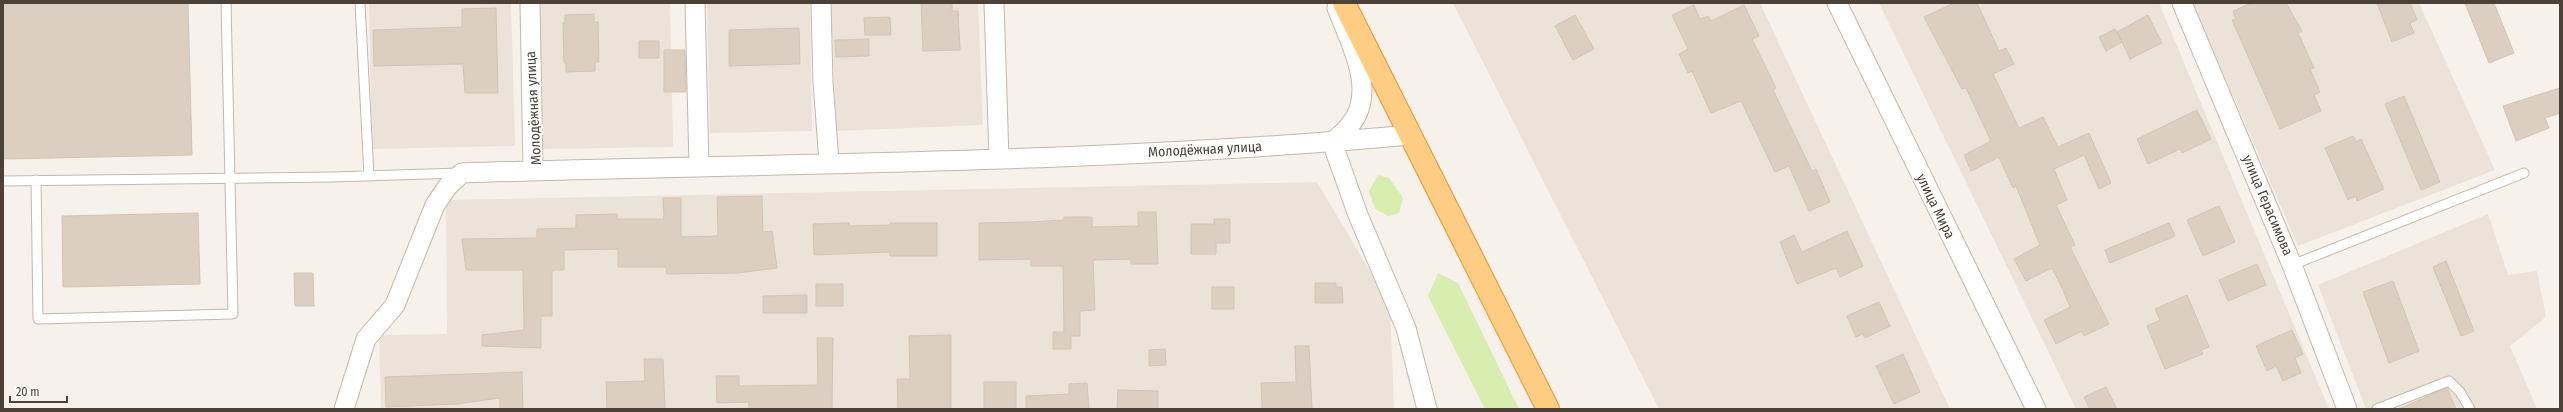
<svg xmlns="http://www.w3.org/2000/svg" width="2563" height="412" font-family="'Fira Sans Condensed',sans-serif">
<rect width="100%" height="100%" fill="#f6f1ea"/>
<path fill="#ebe3d8" d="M369 3H511L515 146 372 149Z
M540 3H670L673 147 543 149Z
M707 3H810L812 131 710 133Z
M831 3H978L983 125 836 131Z
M1453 3H1760L1950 409H1659Z
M1879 3H2159L2329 409H2076Z
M2193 3H2419L2495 170 2298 246Z
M1317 182 1390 305 1394 409H381L379 335 447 334 446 200Z
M2488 214 2508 275 2537 271 2546 317 2510 346 2537 409H2366L2318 285Z"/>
<path fill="#d8edb0" d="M1378 175 1389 178 1403 198 1399 213 1388 216 1375 209 1369 191Z
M1438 273 1458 283 1519 409H1485L1428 296Z"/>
<path fill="#dccfc1" stroke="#d5c3b1" d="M3 3H188L192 155 3 159Z
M921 3H952V11H958L960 50 923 51Z
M1954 3H1977L1999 51 2006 48 2014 64 1993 74 2019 128 2043 117 2058 147 2089 133 2111 183 2099 189 2084 155 2054 169 2067 200 2056 205 2075 245 2070 247 2109 324 2084 336 2082 331 2056 344 2044 320 2070 307 2063 290 2052 268 2026 281 2014 259 2040 245 2016 186 2013 188 1999 157 1971 171 1964 155 1991 141 1966 88 1962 89 1924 17Z
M2252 3H2286L2302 31 2298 33 2314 68 2310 69 2320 92 2314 95 2321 111 2280 129 2232 20 2236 19 2233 11Z
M2377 3H2410L2417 20 2410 23 2414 33 2392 42Z
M2465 3H2494L2514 53 2489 63Z
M1694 5 1700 19 1708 16 1711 21 1744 5 1759 36 1752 39 1776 88 1773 90 1812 171 1816 169 1830 202 1809 211 1789 166 1775 172 1741 101 1711 113 1692 71 1688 73 1679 54 1688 49 1672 15Z
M496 8 498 93H465L463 64 374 66 373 30 462 27V9Z
M594 14V22H598L599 62H595V71L566 72V63H564L563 23H565V15Z
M1575 15 1594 49 1573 60 1555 26Z
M2148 15 2162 43 2130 59 2122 42 2106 51 2099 37 2115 29 2121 40 2117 32Z
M890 17 891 35H865L864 18Z
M799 28 800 64 729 66V30Z
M869 39V56L836 57 835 40Z
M639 41H659V58H639Z
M664 50H685L686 92H664Z
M2560 88V113L2545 118 2549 128 2516 141 2503 106Z
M2404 96 2440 182 2421 190 2385 104Z
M2197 110 2211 139 2182 153 2180 149 2148 164 2137 139Z
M2353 136 2356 142 2361 139 2384 189 2357 201 2356 196 2348 200 2325 148Z
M762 196 763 232 772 231 777 268 737 273 667 274 666 267H618V249L564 250V270H552V316H541V348L482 346V335L524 330 523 270H466L462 239 537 238V229L576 228V215L617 214V219H664L663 198H681V237L718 236 717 197Z
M2219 206 2235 242 2203 256 2187 220Z
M1138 212H1156L1158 264H1131V259L1093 260 1095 310 1080 311V336H1071V349H1053V332H1064L1063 266H1031V259L979 260V223L1030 222 1064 220V217H1092V227L1138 226Z
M198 213 200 284 63 287 62 216Z
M1214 219H1230V243H1216V254H1191V224H1214Z
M849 223V226L890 225V223H937V256H890V252L814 255 813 224Z
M2169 223 2175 236 2110 263 2105 250Z
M1847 231 1863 266 1840 277 1836 268 1797 284 1780 242 1794 235 1802 252Z
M2446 261 2474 331 2461 336 2433 267Z
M2257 264 2266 285 2228 301 2219 280Z
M294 273H313L314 306H295Z
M2393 281 2419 351 2389 363 2363 292Z
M1315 283H1336V287H1342L1343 303H1315Z
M816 284H843V306H816Z
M1212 287H1234V309H1212Z
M807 295V313H763V296Z
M2187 295 2209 347 2201 350 2203 354 2165 369 2147 326 2160 320 2155 309Z
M1879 302 1890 326 1865 338 1863 334 1856 337 1847 316Z
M2292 330 2303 354 2295 358 2301 373 2283 381 2276 366 2267 371 2256 346Z
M951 335V409H898L897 379H910L909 336Z
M817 338H833L832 409H749V402L717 403 716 376H739V386L818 385Z
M1295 346H1309L1312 409H1262L1261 383 1296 382Z
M1165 349 1166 365 1149 366V350Z
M1903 354 1920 392 1894 404 1876 366Z
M644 359H663L665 409H607L606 382 645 381Z
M522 372 523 409H500V398L457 404 386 407 385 377Z
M984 382H1016V409H984Z
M1087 383 1089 409H1026V396L1069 394V384Z
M2106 387 2117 409H2090L2084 397Z
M2447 388 2456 409H2400L2439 391Z
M1118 390 1158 391V409H1117Z"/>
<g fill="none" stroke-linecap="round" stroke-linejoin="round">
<defs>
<path id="service" d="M360 3 369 176
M36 180 38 319 233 314 226 3
M3 181 332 177 460 173
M2292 265 2524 173
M2377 409 2449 381 2460 392 2470 409"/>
<path id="minor" d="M530 3 533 171
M695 3 699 167
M821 3 823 82 829 162
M994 3 999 159
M1837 3 2036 409
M2182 3 2292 265 2347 409
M1337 8C1350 42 1378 92 1350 125 1345 132 1338 137 1332 142L1358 215 1406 328 1427 409
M344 409 366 339 395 305 435 205 448 186 462 173C778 163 1095 164 1410 135"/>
<path id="trunk" d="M1344 3 1548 409"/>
</defs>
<use href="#service" stroke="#c3b8ab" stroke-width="11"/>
<use href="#minor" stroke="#c3b8ab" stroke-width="21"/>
<use href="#trunk" stroke="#eb922f" stroke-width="24"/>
<use href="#service" stroke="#fff" stroke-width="9"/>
<use href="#minor" stroke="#fff" stroke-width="19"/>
<use href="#trunk" stroke="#ffcc83" stroke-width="22"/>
</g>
<g text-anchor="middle" stroke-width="4" stroke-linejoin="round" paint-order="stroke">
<g font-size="14" fill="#4b4137" stroke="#fff">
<text transform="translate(533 108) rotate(-93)" y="5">Молодёжная улица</text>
<text transform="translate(1205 149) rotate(-3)" y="5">Молодёжная улица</text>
<text transform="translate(2268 205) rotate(67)" y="5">улица Герасимова</text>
<text transform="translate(1936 206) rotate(64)" y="5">улица Мира</text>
</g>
</g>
<rect width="2563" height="412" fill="none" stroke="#4b4137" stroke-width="8"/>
<path d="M10 396v6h57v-6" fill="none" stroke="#4b4137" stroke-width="2"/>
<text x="16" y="396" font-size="12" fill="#4b4137" stroke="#ffffff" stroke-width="3" paint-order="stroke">20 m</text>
</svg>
